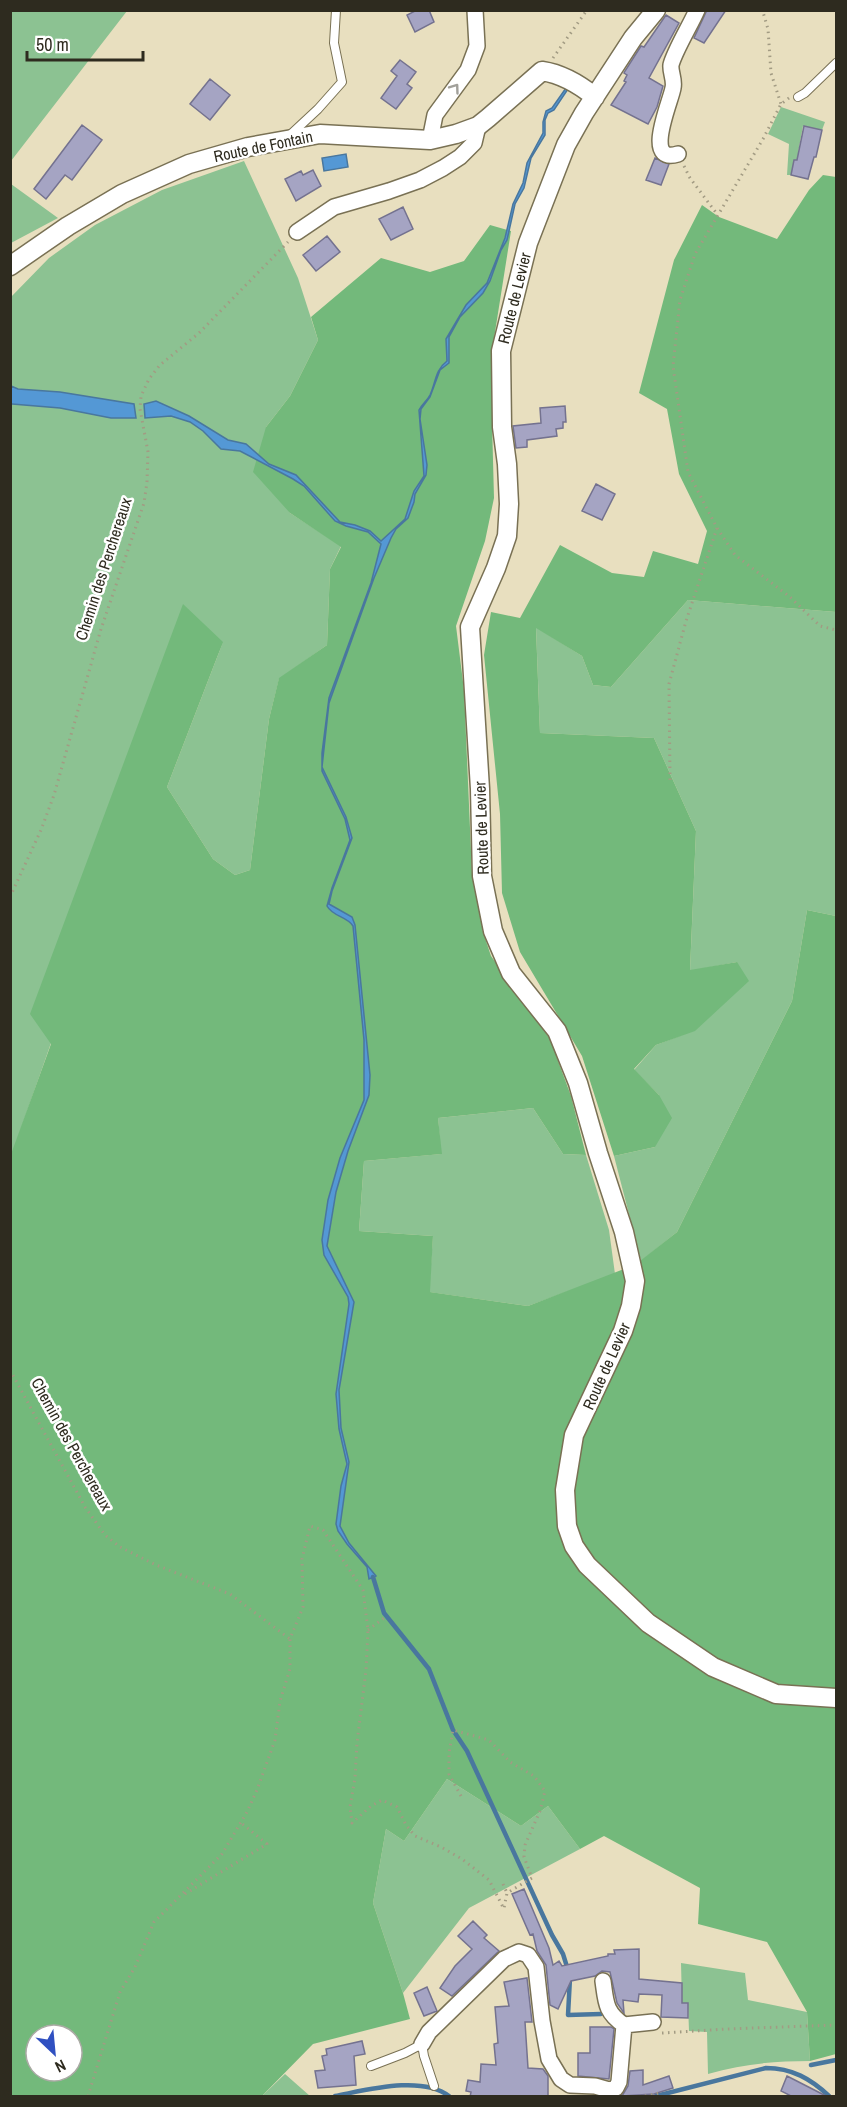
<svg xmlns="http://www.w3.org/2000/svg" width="847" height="2107" font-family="'Archivo Narrow',sans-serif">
<rect width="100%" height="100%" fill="#e8dfbf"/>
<path fill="#8cc292" d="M11 10 127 11 11 161 10 11Z
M781 107 825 122 822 130 803 126 798 153 800 154 791 175H787L789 144 768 134Z
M244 161 298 278 318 340 290 396 266 427 290 513 341 546 330 569 327 645 279 679 269 719 250 870 235 875 213 859 167 787 223 642 51 1043 11 1157V297L49 258 95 225 162 190Z
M11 184 58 218 11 243Z
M688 600 836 612V916L807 910 792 1001 677 1232 641 1261 614 1156 655 1147 659 1095 634 1070 656 1045 695 1030 737 962 690 971 696 831 654 738 540 733 536 627 582 656 593 685 611 687Z
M533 1108 563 1154 586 1155 609 1230 615 1274 528 1306 429 1292 433 1236 359 1231 364 1161 441 1154 438 1118Z
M447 1779 521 1826 548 1806 580 1849 469 1908 403 1993 373 1903 386 1829 404 1841Z
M681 1963 745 1973 748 2000 807 2012 810 2061C774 2061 743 2064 708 2074L707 2032 689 2031 688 2004 682 2003Z
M285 2074 310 2096H262Z"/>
<path fill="#73b97b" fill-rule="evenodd" d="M823 175 836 177V612L688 600 611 687 593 685 582 656 536 628 540 733 654 738 696 831 690 970 737 962 749 981 695 1031 656 1045 634 1069 659 1095 672 1118 655 1147 614 1156 582 1056 520 952 502 893 500 814 484 655 491 612 520 618 560 545 612 573 644 577 653 551 698 564 707 531 679 474 667 409 639 393 674 260 702 205 719 217 777 239 809 190Z
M490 225 511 231 492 351V422L494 498 485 541 456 626 464 690 472 874 483 932 491 956 550 1039 571 1096 586 1155 563 1154 533 1108 438 1118 442 1154 364 1161 359 1231 433 1236 430 1292 528 1306 624 1269 627 1281 623 1304 616 1328 566 1432 559 1528 709 1674 836 1706V2054L810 2061 807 2012 767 1942 698 1924 700 1888 604 1836 580 1849 548 1806 521 1826 447 1779 404 1841 386 1829 373 1903 403 1993 410 2019 313 2044 262 2096H11L10 1157 51 1044 30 1014 183 604 223 642 167 787 213 859 235 875 250 870 269 719 279 678 327 645 330 569 341 547 290 513 253 472 266 427 290 396 318 340 311 317 381 258 430 272 464 261ZM36 2035H72V2071H36Z
M807 910 836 916V1689L778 1685 717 1658 653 1616 594 1559 583 1542 576 1524 574 1490 583 1437 632 1335 640 1308 644 1280 640 1261 677 1232 792 1001Z"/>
<path fill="#5498d5" stroke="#49779e" stroke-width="1.5" d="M566 88 568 89 554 110 548 113 545 120V135L531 158 524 188 515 204 507 240 501 250 490 281 483 293 460 317 449 337V363L440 370 430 397 421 409 420 419 427 465 426 475 415 494 414 502 408 518 396 529 391 538 374 578 329 703 322 767 346 817 352 838 332 891 329 904 352 917 355 925 370 1075 369 1095 348 1151 336 1192 327 1246 354 1302 339 1390 341 1428 349 1462 340 1526 349 1543 376 1576 369 1579 367 1567 347 1544 338 1531 336 1524 341 1486 347 1464 339 1429 336 1394 349 1304 348 1297 324 1255 322 1240 328 1200 340 1158 364 1100V1040L353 926C347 916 333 917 327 906L332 888 350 840 345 819 322 771V753L329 698 371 583 381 544 368 532 346 526 335 521 304 486 293 479 240 451 221 449 203 431 190 422 171 416 145 418 144 404 156 401 189 416 228 440 246 444 269 464 296 475 340 522 355 525 370 531 381 541 405 519 414 491 424 476 419 410C422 404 427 401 430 395 436 382 435 370 447 361L446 339 466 305 487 283 505 238 513 204 523 183 527 163 543 133V122L546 111 552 108Z
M346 154 348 167 324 171 322 158Z
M11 386 18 389 60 392 134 404 136 418H111L60 408 12 404H11Z"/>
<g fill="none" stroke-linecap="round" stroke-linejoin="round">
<path stroke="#49779e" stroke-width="4.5" d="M373 1577 384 1613 429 1669 453 1730 467 1751 552 1935 563 1954 568 1970
M570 1978 568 2015 601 2014
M811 2065 836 2060
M335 2096C367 2090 421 2075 449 2096
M656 2096 766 2068C792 2068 811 2079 829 2096"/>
</g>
<path fill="#a5a4c3" stroke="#74728f" stroke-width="1.5" d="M417 10H429L434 22 415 32 407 15Z
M707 10H726L704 43 694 38Z
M666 15 679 23 649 78 663 86 657 107 648 124 611 105 626 82 624 81 627 75 624 73 625 71 641 46 644 47Z
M400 60 416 72 407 84 412 88 396 109 381 98 397 76 391 71Z
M210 79 230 95 210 120 190 104Z
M82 125 102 140 72 180 65 175 46 199 34 189Z
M804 126 822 130 816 157H814L808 179 791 175 794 160H797Z
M655 158 669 164 661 185 646 180Z
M313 170 321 186 296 201 285 179 301 171 303 175Z
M403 207 413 229 391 240 379 219Z
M327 236 340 252 316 271 303 255Z
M565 406 566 422H563V428L556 429 557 436 527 440V447L516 448 513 426 541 423 540 408Z
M596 484 615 494 602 520 582 511Z
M524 1889 549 1948 553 1965 559 1961 562 1966 608 1956V1954H615L614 1950 639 1949V1979L682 1983V2003H688V2018L661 2017 662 1995 639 1994 638 2002 623 2000 624 2013 617 2003 610 1972 602 1971 595 1976 571 1981 558 2009 550 2005 546 1965 537 1951 533 1934 530 1935 512 1894Z
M473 1921 487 1935 484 1938 499 1951 452 1996 440 1988 455 1966 472 1949 458 1936Z
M527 1978 532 2022H525L528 2068 543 2069 548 2076V2097H470L471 2092 466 2091 468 2080 480 2082 481 2064 496 2065 494 2044 498 2043 495 2007 509 2006 504 1982Z
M427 1987 437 2011 424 2016 414 1993Z
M590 2027H611L614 2029 609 2079 578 2076V2053H590Z
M362 2041 365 2054 354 2056 356 2085 318 2088 315 2071 325 2070 322 2056 327 2055 326 2049Z
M643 2070V2085L669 2076 673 2088 654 2094 622 2096 628 2086 630 2071Z
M787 2076 828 2097H793L781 2091Z"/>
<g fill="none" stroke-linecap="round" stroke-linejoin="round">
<defs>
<path id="service" d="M798 97 805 93 836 63
M289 136 318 109 342 82 334 43 336 10
M371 2066 405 2053 422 2044 424 2056 434 2086"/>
<path id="minor" d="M430 140 435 115 468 70 477 46 475 10
M678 154C642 165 671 101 673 88 675 80 670 72 671 65 674 52 691 24 697 10
M297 232 334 207 389 191 420 180 443 168 460 157 474 143 478 126
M603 1981C606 2002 605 2012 624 2025L619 2082 616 2088 609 2090
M624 2025 653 2022
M422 2044 429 2032 504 1959 519 1952 528 1955 536 1967 542 2021 549 2059 561 2079 570 2085 595 2086 609 2090 612 2096"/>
<path id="tertiary" d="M656 10 633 38 584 113 566 145 528 243 501 351 502 427 507 464 509 504 507 536 496 568 470 627 480 789 482 876 493 931 511 973 557 1031 578 1083 598 1153 624 1232 635 1281 631 1306 623 1331 574 1435 565 1490 567 1526 574 1546 587 1565 648 1623 713 1667 776 1694 836 1698
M10 266 68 226 122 194 189 164 248 147 320 134 430 140 456 134 478 126 488 118 542 71C562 74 579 84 595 97"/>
</defs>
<use href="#service" stroke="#797154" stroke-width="10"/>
<use href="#minor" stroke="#797154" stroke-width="18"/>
<use href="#tertiary" stroke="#797154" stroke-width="21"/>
<path stroke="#a29b83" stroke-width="3" stroke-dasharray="1.5 4.5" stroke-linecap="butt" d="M760 10 763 12 768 29 771 73 781 104
M553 58 587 10
M789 98 781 104 763 139 695 254 680 300 673 366 688 472 717 528 735 555 790 597 820 626 836 630
M684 166 690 178 717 214
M670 780 669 684 686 621 717 528
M10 897 41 830 54 795 101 629 144 503 147 482 148 452 140 409 141 396 149 379 160 365 199 333 288 242
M10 1370 85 1507 105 1535 120 1547 156 1565 230 1594 290 1639
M368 1630 384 1618
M461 1796 449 1774V1753L453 1730 489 1740 510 1762 534 1776 545 1791 540 1811 525 1845 524 1857 532 1878 507 1893 504 1908
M503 1884 507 1893
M185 1894 267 1844 240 1822
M662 2033 727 2029 836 2025
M88 2096 120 1992 135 1967 154 1922 222 1854 247 1812 257 1790 275 1740 280 1701 290 1669V1639L303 1607 302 1559 310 1526 323 1530 363 1590 368 1630 366 1670 357 1743 355 1778 350 1807 352 1823 371 1806 382 1800 397 1807 406 1825 415 1836 441 1847 462 1859 489 1880 504 1909
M645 2096 659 2093"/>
<use href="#service" stroke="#fff" stroke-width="8"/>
<use href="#minor" stroke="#fff" stroke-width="15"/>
<use href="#tertiary" stroke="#fff" stroke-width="18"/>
</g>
<defs><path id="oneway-chevron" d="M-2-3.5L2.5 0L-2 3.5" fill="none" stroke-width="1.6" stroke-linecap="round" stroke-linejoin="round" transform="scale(1.5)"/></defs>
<use stroke="#a1a09a" href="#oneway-chevron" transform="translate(455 88) rotate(-54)"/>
<g text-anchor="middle" stroke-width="5" stroke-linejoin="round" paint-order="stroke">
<g font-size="16" fill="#2e2b1f" stroke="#fff">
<text transform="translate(263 146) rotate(-12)" y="6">Route de Fontain</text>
<text transform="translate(514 298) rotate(-76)" y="6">Route de Levier</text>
<text transform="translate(103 569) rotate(-72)" y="6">Chemin des Perchereaux</text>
<text transform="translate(481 828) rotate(-92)" y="6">Route de Levier</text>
<text transform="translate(606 1366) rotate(-66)" y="6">Route de Levier</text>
<text transform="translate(72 1444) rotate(61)" y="6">Chemin des Perchereaux</text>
</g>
</g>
<rect width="847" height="2107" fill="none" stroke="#2e2b1f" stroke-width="24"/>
<g transform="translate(54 2053) rotate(154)"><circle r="28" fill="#ffffff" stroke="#abaaa5" stroke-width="1.5"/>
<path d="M0-4.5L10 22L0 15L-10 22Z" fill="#3050c1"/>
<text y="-9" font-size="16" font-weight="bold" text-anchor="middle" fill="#2e2b1f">N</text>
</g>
<path d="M27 51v9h116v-9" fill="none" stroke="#2e2b1f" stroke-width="3"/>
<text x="36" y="51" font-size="18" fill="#2e2b1f" stroke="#ffffff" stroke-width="4.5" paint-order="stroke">50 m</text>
</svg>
